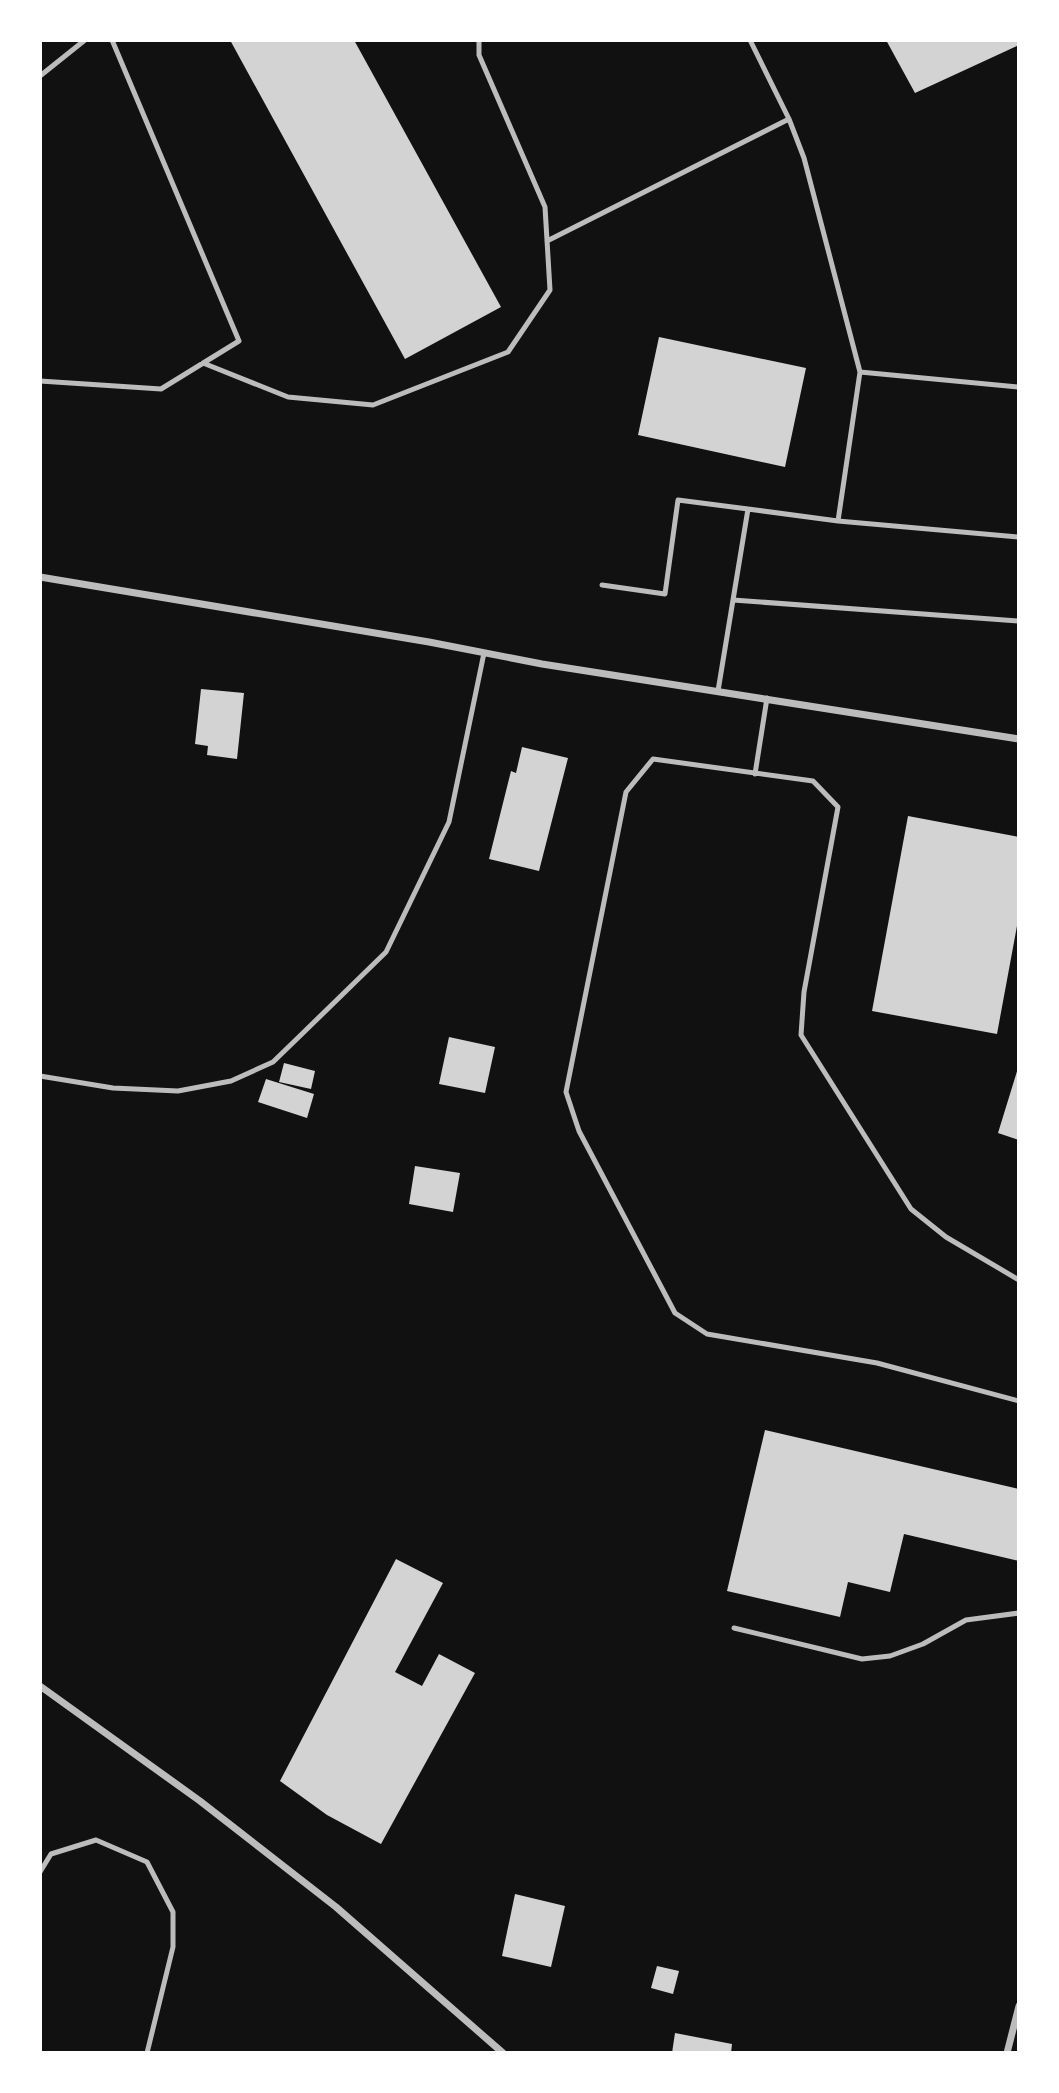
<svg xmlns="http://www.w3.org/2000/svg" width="1059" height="2093" font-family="'PT Serif',serif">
<rect width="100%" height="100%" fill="#111"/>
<path fill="#d3d3d3" d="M230 40H354L501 307 405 359Z
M886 40H1017L1019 45 915 93Z
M659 337 806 368 785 467 638 435Z
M201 689 244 693 237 759 207 755 208 746 195 744Z
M522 747 568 758 539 871 489 859 511 771 516 773Z
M908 816 1019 837V915L997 1034 872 1011Z
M449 1037 495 1047 485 1093 439 1084Z
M284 1063 315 1071 311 1089 279 1082Z
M1018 1068H1019V1140L998 1133Z
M266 1079 314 1094 307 1118 258 1102Z
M415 1166 460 1173 453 1212 409 1204Z
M765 1430 1019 1489V1561L904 1534 890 1592 848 1582 840 1617 727 1591Z
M396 1559 443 1583 395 1672 422 1686 439 1654 475 1673 381 1844 327 1815 280 1781Z
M515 1894 565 1906 551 1967 502 1956Z
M657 1966 679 1971 673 1994 651 1988Z
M675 2033 732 2044 731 2053H672Z"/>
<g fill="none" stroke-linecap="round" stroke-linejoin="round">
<path stroke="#bcbcbc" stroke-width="5" d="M750 40 789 119 804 158 860 372 838 521
M40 76 85 40
M547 241 789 119
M203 363 288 397 373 405 508 352 550 290 545 207 479 55V40
M860 372 1019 387
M40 381 161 389 239 341 112 40
M602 585 665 594 678 500 748 509
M733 600 1019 621
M718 691 748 509 838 521 1019 537
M755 774 767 698
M40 1076 113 1088 178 1091 231 1081 273 1062 306 1030 386 952 449 822 484 653
M1019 1280 946 1237 911 1209 801 1035 804 992 838 807 813 781 653 759 626 792 566 1092 579 1131 675 1313 707 1334 877 1363 1019 1401
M734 1628 862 1659 890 1656 923 1644 966 1620 1019 1613
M40 1872 51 1854 96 1840 147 1862 173 1912V1947L147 2053"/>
<path stroke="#bcbcbc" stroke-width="7" d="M40 577 429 642 542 664 1019 739
M40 1686 200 1801 336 1907 503 2053
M1007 2053 1019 2006"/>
</g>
<rect width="1059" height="2093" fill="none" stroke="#ffffff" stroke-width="84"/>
</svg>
